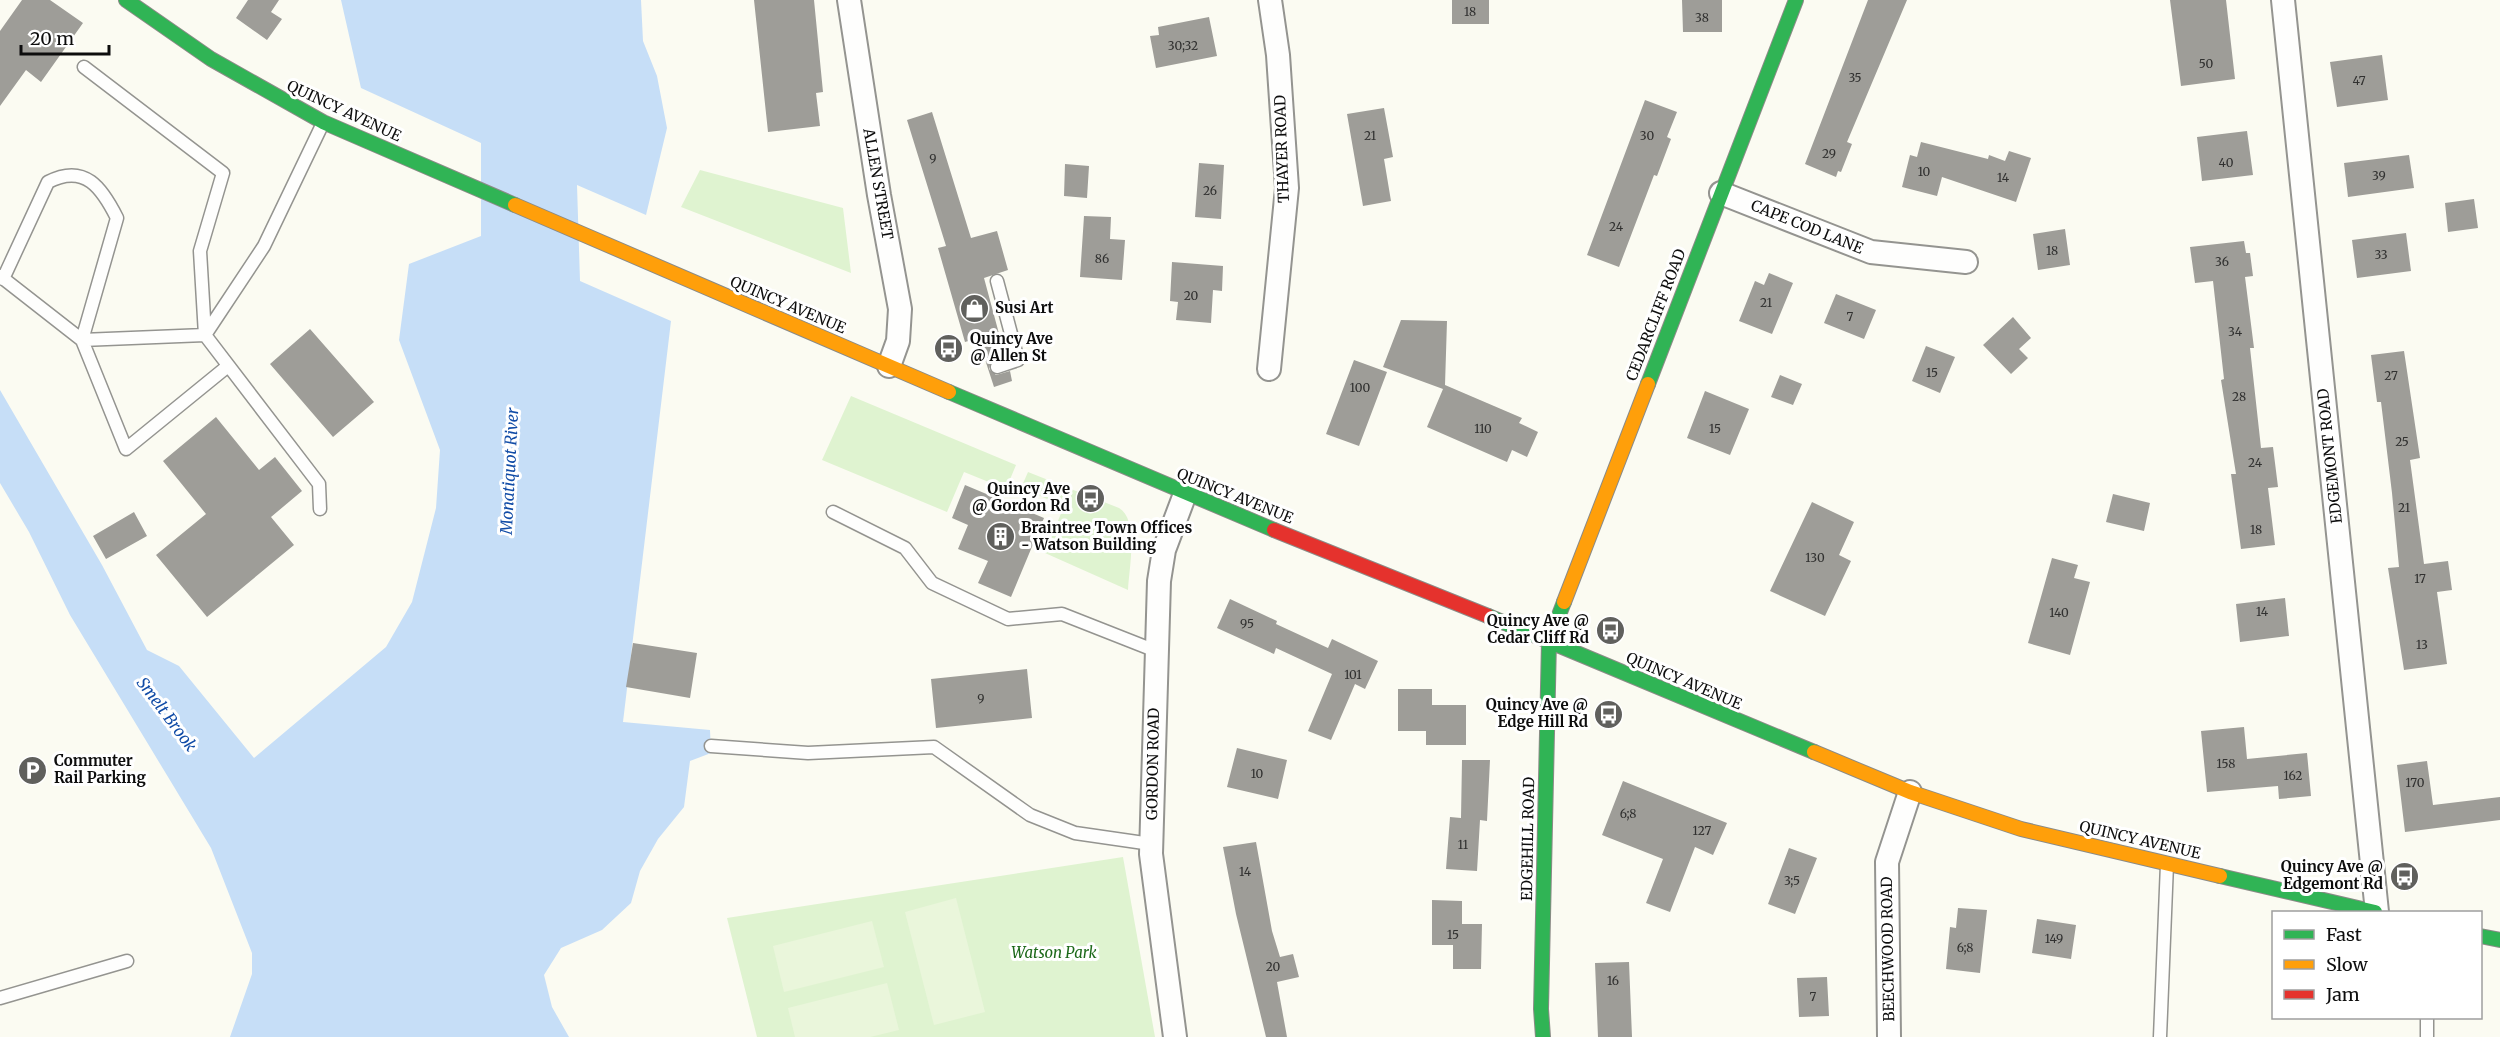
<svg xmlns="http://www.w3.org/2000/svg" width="2500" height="1037" font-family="Merriweather,serif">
<rect width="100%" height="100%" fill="#fbfbf2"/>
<path fill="#dff3d0" d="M700 170 843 208 851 273 681 207Z
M851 396 1016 465 1006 489 964 472 947 512 822 460Z
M1028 472 1119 508C1139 519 1129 569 1128 590L1045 553 1064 506 1021 488Z
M1123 857 1155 1037H757L727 918Z"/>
<path fill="#eaf6db" d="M956 898 985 1012 934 1025 905 912Z
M872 921 884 967 784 992 773 946Z
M887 983 899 1030 870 1037H795L788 1008Z"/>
<path fill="#c6def7" d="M341 0H641L643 41 657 76 667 128 646 215 577 185 580 281 671 321 623 722 710 730 711 753 690 761 684 807 658 839 640 871 631 903 602 930 561 948 544 975 552 1007 569 1037H230L252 974V953L211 848 70 615 29 532 0 483V390L102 565 147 650 179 666 254 758 386 647 412 602 436 508 440 450 399 340 409 264 481 236V143L361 88Z"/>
<path fill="#9e9d98" d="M22 0H50L83 23 41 82 26 70 0 106V31Z
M248 0H279L271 12 282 19 267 40 236 18Z
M754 0H814L823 92 816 93 820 126 768 132Z
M1452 0H1489V24H1452Z
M1682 0H1722V32H1683Z
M1868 0H1907L1847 142 1852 144 1841 172 1838 171 1836 177 1805 164Z
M2170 0H2226L2235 79 2181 86Z
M1209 17 1217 56 1156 68 1150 36 1159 35 1158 27Z
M2382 55 2388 100 2337 107 2330 62Z
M1645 100 1677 112 1667 137 1671 139 1657 176 1654 175 1619 267 1587 255Z
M1384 108 1393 157 1384 159 1391 201 1363 206 1347 114Z
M932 112 971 238 997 231 1008 270 984 278 1005 356 991 361 989 369 996 375 1010 371 1012 381 994 387 978 338 965 342 938 248 946 246 907 120Z
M2247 131 2253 175 2202 181 2197 137Z
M1921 142 1988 159 1989 155 2005 161 2009 151 2031 158 2016 202 1942 177 1937 196 1902 187 1910 155 1917 157Z
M2409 155 2414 188 2348 197 2344 163Z
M1199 163 1224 165 1221 219 1195 217Z
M1065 164 1089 166 1087 198 1064 196Z
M2474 199 2478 228 2448 232 2445 203Z
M1084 216 1111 217 1110 239 1125 240 1122 280 1080 277Z
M2065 229 2070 265 2038 270 2033 234Z
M2406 233 2411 271 2357 278 2352 240Z
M2244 241 2246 253H2250L2253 276 2245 277 2254 348H2250L2261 448 2273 447 2278 487 2268 488 2275 545 2241 549 2231 474H2236L2221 380 2224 379 2213 281 2195 283 2190 247Z
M1172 262 1223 266 1222 291 1213 290 1211 323 1176 320 1178 302 1170 301Z
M1769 273 1793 283 1772 334 1739 321 1755 281 1764 285Z
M1836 294 1876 310 1864 339 1824 323Z
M2013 317 2031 338 2019 349 2028 358 2011 374 1983 345Z
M1401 320 1447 321 1445 385 1522 418 1519 423 1538 432 1527 457 1512 450 1507 462 1427 427 1443 389 1383 367Z
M310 329 374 402 333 437 270 364Z
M1926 346 1955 357 1940 393 1912 381Z
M2404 351 2420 458 2410 460 2424 564 2448 561 2452 590 2437 592 2447 664 2404 670 2388 568 2399 567 2392 493 2381 402H2377L2371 355Z
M1354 360 1387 372 1359 446 1326 434Z
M1780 375 1802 384 1793 405 1771 397Z
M1705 391 1749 409 1730 455 1687 438Z
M216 417 259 470 275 457 302 491 271 517 294 545 207 617 156 555 206 514 163 461Z
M965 485 1044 518 1011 597 978 583 988 561 958 549 968 525 952 518Z
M2113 494 2150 503 2144 531 2106 522Z
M1812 502 1854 522 1839 555 1851 561 1825 616 1770 591Z
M134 512 147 536 106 559 93 536Z
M2052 558 2078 565 2074 578 2090 582 2070 655 2028 643Z
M2285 598 2289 636 2240 642 2236 604Z
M1230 599 1277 621 1276 624 1328 648 1332 639 1378 661 1365 689 1355 684 1331 740 1308 731 1332 674 1276 648 1274 654 1217 628Z
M633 643 697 653 690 698 626 687Z
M1027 669 1032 718 936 728 931 679Z
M1398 689H1432V705H1466V745H1426V731H1398Z
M2244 727 2247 759 2307 753 2311 796 2279 799 2278 786 2207 792 2201 731Z
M1237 748 1287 760 1278 799 1227 787Z
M1462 760H1490L1487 821 1480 820 1477 871 1446 869 1450 817 1461 818Z
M2427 761 2433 805 2500 797V820L2405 832 2397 765Z
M1623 781 1727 823 1713 855 1695 847 1670 912 1646 903 1663 859 1602 835Z
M1256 842 1272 931 1280 957 1293 954 1299 977 1277 982 1287 1037H1266L1236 914 1223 847Z
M1789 848 1817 858 1795 914 1768 904Z
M1432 900 1462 901V924H1482L1481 969H1453V945H1432Z
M1958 908 1987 910 1980 973 1946 969 1950 927 1956 928Z
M2037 919 2076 925 2071 959 2032 953Z
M1629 962 1632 1037H1598L1595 963Z
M1827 977 1829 1016 1799 1017 1797 978Z"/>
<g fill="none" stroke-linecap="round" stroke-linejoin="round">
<defs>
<path id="lane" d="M84 67 223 173 200 251 205 335 264 246 323 123
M0 276 82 340 205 335 319 484 320 509
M3 279 48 182C85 163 102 188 117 218L82 340 126 449 228 366
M997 281 1018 360 997 367
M833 512 905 548 932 583 1008 619 1062 614 1156 651
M711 746 808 753 934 747 1030 815 1075 833 1151 844
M0 998 127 961
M2427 1018V1037
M2160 1037 2167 864"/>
<path id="street" d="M849 0 879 195 900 309 898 341 889 366
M2283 0 2377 912
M1721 193 1871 252 1966 262
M1269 369 1287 188 1278 55 1270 0
M1175 1037 1151 854 1159 581 1164 550 1185 494
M1889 1037 1887 862 1910 792"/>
<path id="fast" d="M126 0 211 59 323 122 515 205
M1648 384 1796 0
M949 392 1274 530
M1488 616 1814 752
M2220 876 2375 912
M2480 936 2500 940
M1543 1037 1541 1009 1549 641 1564 602"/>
<path id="slow" d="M515 205 949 392
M1564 602 1648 384
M1814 752 1910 792 2021 829 2220 876"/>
<path id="jam" d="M1274 530 1488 616"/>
</defs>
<use href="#lane" stroke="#949490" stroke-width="15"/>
<use href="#street" stroke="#949490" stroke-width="26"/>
<use href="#fast" stroke="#8b8b87" stroke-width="16"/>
<use href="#slow" stroke="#8b8b87" stroke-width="16"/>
<use href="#jam" stroke="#8b8b87" stroke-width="16"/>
<use href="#lane" stroke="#fefefd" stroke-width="12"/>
<use href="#street" stroke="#fefefd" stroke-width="22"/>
<use href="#fast" stroke="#30b455" stroke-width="14"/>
<use href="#slow" stroke="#ff9f0a" stroke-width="14"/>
<use href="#jam" stroke="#e5322d" stroke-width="14"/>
</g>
<defs>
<symbol id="shop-disc" viewBox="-11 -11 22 22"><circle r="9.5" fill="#60605d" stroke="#fff"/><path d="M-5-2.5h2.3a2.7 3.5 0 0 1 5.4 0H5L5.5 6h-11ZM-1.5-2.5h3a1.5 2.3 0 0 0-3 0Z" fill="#fff"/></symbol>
<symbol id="bus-disc" viewBox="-11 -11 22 22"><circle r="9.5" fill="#60605d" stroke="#fff"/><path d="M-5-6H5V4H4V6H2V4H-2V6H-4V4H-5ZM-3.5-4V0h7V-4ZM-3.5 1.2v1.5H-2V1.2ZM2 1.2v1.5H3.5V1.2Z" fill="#fff"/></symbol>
<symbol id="building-disc" viewBox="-11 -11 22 22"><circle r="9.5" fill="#60605d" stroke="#fff"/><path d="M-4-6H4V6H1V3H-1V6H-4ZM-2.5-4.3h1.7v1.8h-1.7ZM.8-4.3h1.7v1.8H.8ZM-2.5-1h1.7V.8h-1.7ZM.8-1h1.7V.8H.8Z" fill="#fff"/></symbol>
<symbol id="parking-disc" viewBox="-11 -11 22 22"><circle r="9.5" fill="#60605d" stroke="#fff"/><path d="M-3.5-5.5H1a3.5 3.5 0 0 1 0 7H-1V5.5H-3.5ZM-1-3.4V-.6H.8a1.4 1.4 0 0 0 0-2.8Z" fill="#fff"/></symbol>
</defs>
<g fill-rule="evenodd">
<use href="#shop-disc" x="958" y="292" width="33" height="33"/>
<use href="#bus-disc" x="932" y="332" width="33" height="33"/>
<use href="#bus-disc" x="1074" y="482" width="33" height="33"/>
<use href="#building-disc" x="984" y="520" width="33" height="33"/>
<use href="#bus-disc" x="1594" y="614" width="33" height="33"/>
<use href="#bus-disc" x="1592" y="698" width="33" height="33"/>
<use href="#parking-disc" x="16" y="754" width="33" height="33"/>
<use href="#bus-disc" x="2388" y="860" width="33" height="33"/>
</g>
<g text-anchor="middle" stroke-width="6" stroke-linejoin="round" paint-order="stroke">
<g font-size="12" fill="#313130">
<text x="1470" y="16">18</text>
<text x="1702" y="22">38</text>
<text x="1183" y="50">30;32</text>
<text x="2206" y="68">50</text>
<text x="1855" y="82">35</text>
<text x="2359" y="85">47</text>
<text x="1370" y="140">21</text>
<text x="1647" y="140">30</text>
<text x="1829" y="158">29</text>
<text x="933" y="163">9</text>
<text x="2226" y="167">40</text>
<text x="1924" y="176">10</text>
<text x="2379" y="180">39</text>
<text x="2003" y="182">14</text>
<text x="1210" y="195">26</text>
<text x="1616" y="231">24</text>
<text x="2052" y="255">18</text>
<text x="2381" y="259">33</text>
<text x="1102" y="263">86</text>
<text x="2222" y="266">36</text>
<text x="1191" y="300">20</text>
<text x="1766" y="307">21</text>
<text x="1850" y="321">7</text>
<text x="2235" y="336">34</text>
<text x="1932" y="377">15</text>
<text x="2391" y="380">27</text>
<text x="1360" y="392">100</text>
<text x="2239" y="401">28</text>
<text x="1483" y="433">110</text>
<text x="1715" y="433">15</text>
<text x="2402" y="446">25</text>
<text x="2255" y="467">24</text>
<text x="2404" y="512">21</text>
<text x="2256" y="534">18</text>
<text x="1815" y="562">130</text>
<text x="2420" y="583">17</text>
<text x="2262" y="616">14</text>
<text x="2059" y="617">140</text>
<text x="1247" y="628">95</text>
<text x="2422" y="649">13</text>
<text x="1353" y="679">101</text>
<text x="981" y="703">9</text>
<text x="2226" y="768">158</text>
<text x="1257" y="778">10</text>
<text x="2293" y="780">162</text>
<text x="2415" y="787">170</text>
<text x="1628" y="818">6;8</text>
<text x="1702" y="835">127</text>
<text x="1463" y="849">11</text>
<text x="1245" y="876">14</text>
<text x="1792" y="885">3;5</text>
<text x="1453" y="939">15</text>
<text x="2054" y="943">149</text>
<text x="1965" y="952">6;8</text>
<text x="1273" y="971">20</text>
<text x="1613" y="985">16</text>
<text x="1813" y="1001">7</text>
</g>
<g font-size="15" fill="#0d0d0d" stroke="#fff">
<text transform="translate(344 111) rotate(25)" y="5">QUINCY AVENUE</text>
<text transform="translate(1282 149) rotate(-92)" y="5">THAYER ROAD</text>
<text transform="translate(878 184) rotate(80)" y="5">ALLEN STREET</text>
<text transform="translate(1807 227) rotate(22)" y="5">CAPE COD LANE</text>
<text transform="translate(788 305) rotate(23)" y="5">QUINCY AVENUE</text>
<text transform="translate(1656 315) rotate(-69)" y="5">CEDARCLIFF ROAD</text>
<text transform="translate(2330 456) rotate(-96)" y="5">EDGEMONT ROAD</text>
<text transform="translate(1235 496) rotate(22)" y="5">QUINCY AVENUE</text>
<text transform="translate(1684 681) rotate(23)" y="5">QUINCY AVENUE</text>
<text transform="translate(1153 764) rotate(-89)" y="5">GORDON ROAD</text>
<text transform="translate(1528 839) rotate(-89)" y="5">EDGEHILL ROAD</text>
<text transform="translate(2140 840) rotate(13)" y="5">QUINCY AVENUE</text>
<text transform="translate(1888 949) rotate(-91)" y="5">BEECHWOOD ROAD</text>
</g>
<g font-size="15" font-weight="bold" fill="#0d0d0d" stroke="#fff" text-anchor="start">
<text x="995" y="313">Susi Art</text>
<text x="970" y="344">Quincy Ave<tspan x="970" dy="17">@ Allen St</tspan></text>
<text x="1070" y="494" text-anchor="end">Quincy Ave<tspan x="1070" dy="17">@ Gordon Rd</tspan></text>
<text x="1021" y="533">Braintree Town Offices<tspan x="1021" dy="17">- Watson Building</tspan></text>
<text x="1589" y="626" text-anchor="end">Quincy Ave @<tspan x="1589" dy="17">Cedar Cliff Rd</tspan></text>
<text x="1588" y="710" text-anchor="end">Quincy Ave @<tspan x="1588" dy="17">Edge Hill Rd</tspan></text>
<text x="54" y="766">Commuter<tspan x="54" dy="17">Rail Parking</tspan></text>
<text x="2383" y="872" text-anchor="end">Quincy Ave @<tspan x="2383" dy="17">Edgemont Rd</tspan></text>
</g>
<g font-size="15" font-style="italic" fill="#1d691a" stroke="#fff">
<text x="1054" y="958">Watson Park</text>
</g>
<g font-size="16" font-style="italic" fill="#104ba6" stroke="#fff">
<text transform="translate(509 471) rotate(-87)" y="6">Monatiquot River</text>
<text transform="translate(167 714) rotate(53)" y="6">Smelt Brook</text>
</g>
</g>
<rect x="2272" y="911" width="210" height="108" fill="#ffffff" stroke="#9e9e9e" stroke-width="1.5"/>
<rect x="2284" y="930" width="30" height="9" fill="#30b455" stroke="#9e9e9e" stroke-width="1.5"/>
<text x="2326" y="941" font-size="18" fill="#0d0d0d">Fast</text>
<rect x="2284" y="960" width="30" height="9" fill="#ff9f0a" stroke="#9e9e9e" stroke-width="1.5"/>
<text x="2326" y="971" font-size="18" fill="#0d0d0d">Slow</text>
<rect x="2284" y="990" width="30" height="9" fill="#e5322d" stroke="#9e9e9e" stroke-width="1.5"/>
<text x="2326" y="1001" font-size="18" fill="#0d0d0d">Jam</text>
<path d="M21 45v9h88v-9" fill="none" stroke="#0d0d0d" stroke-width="3"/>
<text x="30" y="45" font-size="18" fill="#0d0d0d" stroke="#ffffff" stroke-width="4.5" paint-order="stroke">20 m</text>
</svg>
